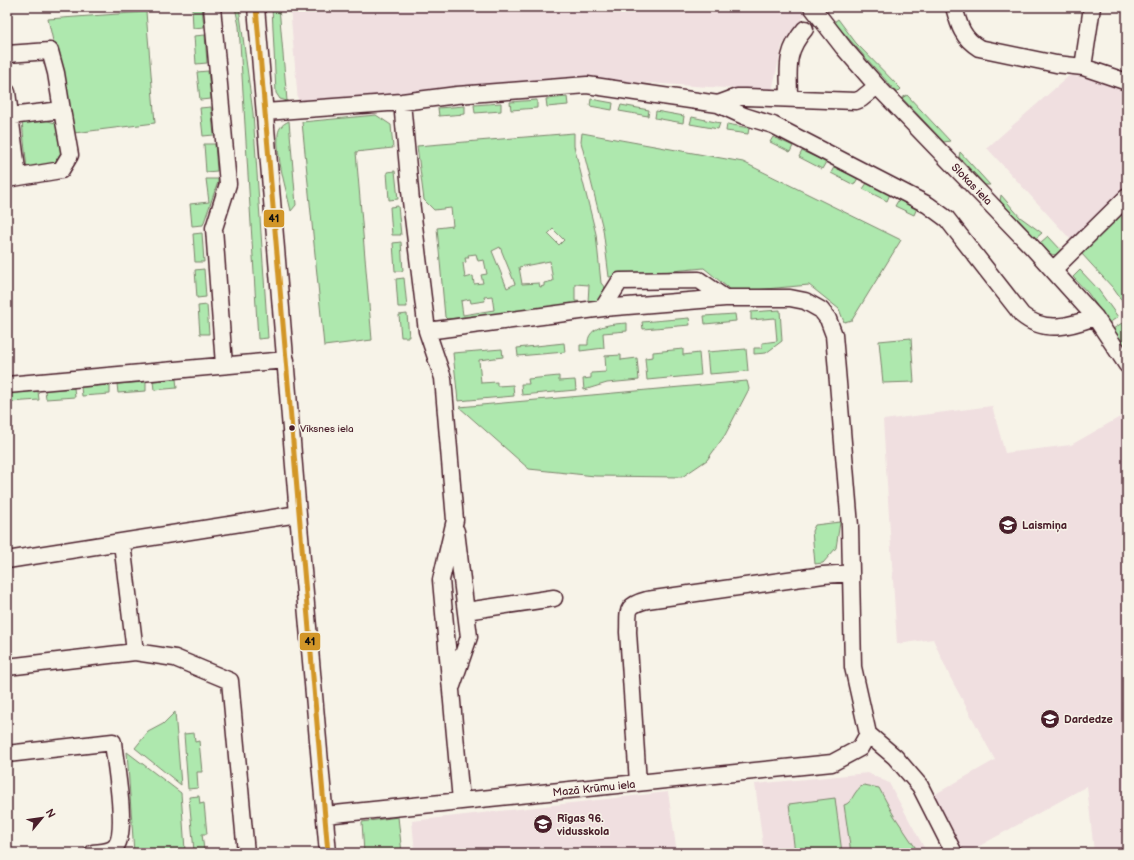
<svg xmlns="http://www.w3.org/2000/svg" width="1134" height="860" font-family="'Balsamiq Sans',sans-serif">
<rect width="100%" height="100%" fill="#f7f3e8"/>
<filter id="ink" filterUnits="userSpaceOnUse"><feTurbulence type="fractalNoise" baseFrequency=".025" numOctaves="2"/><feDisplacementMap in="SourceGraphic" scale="8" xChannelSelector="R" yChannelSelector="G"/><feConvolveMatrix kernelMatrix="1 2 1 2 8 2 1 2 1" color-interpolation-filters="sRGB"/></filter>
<g filter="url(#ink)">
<path fill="#f0dfe0" d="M290 7H801L806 14 790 33 782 46 772 91 567 78 298 102Z
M1070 75 1098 80 1127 91V188L1071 240 987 148Z
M992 406 1005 453 1071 445 1127 413V853H1094L1087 786 967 853H962L932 796 995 760 950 677 933 639 897 644 883 420Z
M868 773 889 783 927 853H764L755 784Z
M668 792 677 853H415L412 821Z"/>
<path fill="#aee8ae" stroke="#7c846c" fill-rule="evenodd" d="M192 7H202L204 27 193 28Z
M235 7H239L253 113 268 338 258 339 239 26Z
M272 7H279L287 101 280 99 276 93Z
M146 12 155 123 74 133 48 19Z
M838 19 856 43 901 89 897 93 834 22Z
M205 35 207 63 196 64 194 36Z
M208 71 211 99 200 100 197 72Z
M907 95 950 141 944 142 902 98Z
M567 97 568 105 547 107 546 99Z
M591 99 613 103 612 110 590 106Z
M537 100V108L511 110 510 102Z
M501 103V111L475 113 474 105Z
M621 105 649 110 648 116 619 111Z
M465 106V114L439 116 438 108Z
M211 107 214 135 203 136 200 108Z
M656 111 684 116 683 123 655 118Z
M376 115 391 125 393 148 356 152 372 340 324 346 302 122Z
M692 117 720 123 718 129 690 124Z
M45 120 55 123 61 129C66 166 62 165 27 169L22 122Z
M289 121 296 205 291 211C286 189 276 157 278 134 279 127 283 124 289 121Z
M727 124 749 128 748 134 726 131Z
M574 133V146L596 234 601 283 605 288 598 300 586 304 447 319 445 317 437 228 453 226 451 208 434 210 424 200 417 146ZM553 229 564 240 559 245 548 234ZM500 247 515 284 507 288 492 251ZM476 254 478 261 484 260 487 274 481 275 483 283 474 284 473 276 465 278 463 263 466 262 465 258H469L468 255ZM550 261 553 281 544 283V286L540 287 539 283 522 284 519 267ZM575 284 589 285 588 302 575 301ZM492 296 494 310 463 315 461 301 470 299 471 303 485 301 484 297Z
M582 133 743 162 901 240 852 320 844 322 839 309 809 285 733 292 704 268 609 277 603 229 581 142Z
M773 137 793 146 790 152 770 142Z
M204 144H215L217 171 206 172Z
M802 151 826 162 822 169 799 157Z
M960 152 990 185H985L959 157Z
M834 167 858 178 854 185 831 173Z
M395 171 398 199 389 200 387 172Z
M206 179H218V182L203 225 192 226 190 204 209 202Z
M867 183 890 194 887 201 863 189Z
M1001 195 1020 217 1042 233 1035 239 1000 201Z
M899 199 917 208 914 215 895 206Z
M398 206 401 235H392L390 207Z
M1127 210V308L1113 288 1081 253Z
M202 233 204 262H195L193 234Z
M1048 236 1062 251C1052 260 1047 251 1040 243Z
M401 242 403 271H395L393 243Z
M204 269 206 297 197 298 195 270Z
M1080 270 1097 288 1118 317 1109 323 1088 293 1073 277Z
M404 278 407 307H398L396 279Z
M207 305 209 334H200L198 306Z
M780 310 782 341 766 353 754 354V348H762V343L777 341 775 318 751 320V312Z
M407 314 409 337H401L399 315Z
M735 314 736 321 705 324 704 316Z
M689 318 690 325 643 329 642 322Z
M627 323V331L603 333 604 348 580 351V345H588C586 325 613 324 627 323Z
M1122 323 1127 331V351L1113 329Z
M911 338 914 382 883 383 879 341Z
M564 343 565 352 518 356 517 348Z
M502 349 503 357 479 360 481 383 497 382V386L513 385 514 396 458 401 453 353Z
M683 349V355L699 353 701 375 647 380 645 358 653 357V352Z
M746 349 748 371 709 374 707 352Z
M621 355V360L637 358 639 380 607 383 584 390 583 379 591 378V373L606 372 605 356Z
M559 376V381L575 380 576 390 522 395 521 384H529L528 379Z
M176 379 177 388 154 390 153 381Z
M747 381 749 389 725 435 707 460 682 477 595 476 529 469 459 407Z
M146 382V391L118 393 117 384Z
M110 385V394L82 396 81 387Z
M74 388 75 397 46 399 45 390Z
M38 391 39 400 10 402 9 393Z
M840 522 836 548 823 563 815 564 812 531 815 525Z
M175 712 181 785 135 748 148 732 163 724Z
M194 733 195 742 199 741 202 772H197L198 788 188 789 184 734Z
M127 752 181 793 185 850 134 853Z
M864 785 879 788 893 814 919 853H851L844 805C853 803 853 790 864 785Z
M199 796 200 804 204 803 207 834H202L204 850 194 851 189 797Z
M835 798 842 853H795L789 804Z
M398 817 402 853H364L362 822Z"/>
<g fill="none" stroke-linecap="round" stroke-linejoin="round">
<defs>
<path id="minor" d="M212 7 228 184 214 228 224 365
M256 7 298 514 328 853
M812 7 843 47 877 86 1032 247 1095 317 1127 365
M954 7C959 25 962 38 979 48L1056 64 1083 67 1127 82
M7 54 50 51 56 73 62 110
M1083 67 1092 7
M7 92 18 177
M789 99C789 69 784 53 805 29
M402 102 411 201 427 331
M718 104 737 97H745L856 101 861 99 877 86
M265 112 402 102 457 95 587 85 718 104 744 116 773 125 928 205 947 219 1022 315C1045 334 1070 326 1095 317
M7 179 61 170 70 155 62 110 10 116
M1053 270 1127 197
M603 308 620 281 699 280 725 298
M7 385 286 360
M122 543 135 652
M7 560 298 514
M466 611 554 598
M7 667 135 652 175 658 230 681 246 853
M452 686 469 637 456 531
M868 734 895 757 920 786 954 853
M7 754 113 742C115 763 128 830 116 846 110 853 101 852 93 853
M638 783 628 632C629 611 624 606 647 600L823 575 851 573
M325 815 461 801 832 763 860 748 868 734 853 667 850 526 834 335 828 319 821 310 805 301 790 298H725L603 308 427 331 443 378 455 520 441 580 461 801"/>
</defs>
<use href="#minor" stroke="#4a1f2b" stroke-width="19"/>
<use href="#minor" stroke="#f7f3e8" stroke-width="16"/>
<defs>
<path id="bus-1" d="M256 7 328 853"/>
</defs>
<use href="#bus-1" stroke="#f7f3e8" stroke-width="8"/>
<use href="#bus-1" stroke="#d29628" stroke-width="5"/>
</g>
</g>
<defs>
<symbol id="school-disc" viewBox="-11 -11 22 22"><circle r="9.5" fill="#4a1f2b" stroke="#f7f3e8"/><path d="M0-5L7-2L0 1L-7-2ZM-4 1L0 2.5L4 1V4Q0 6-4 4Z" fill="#fff"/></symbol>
</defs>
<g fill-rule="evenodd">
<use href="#school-disc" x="997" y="514" width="22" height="22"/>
<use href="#school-disc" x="1039" y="708" width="22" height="22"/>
<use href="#school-disc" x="532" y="813" width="22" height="22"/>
</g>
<circle fill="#4a1f2b" stroke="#f7f3e8" stroke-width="1.5" cx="292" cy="428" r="3.5"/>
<g text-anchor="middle" stroke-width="3" stroke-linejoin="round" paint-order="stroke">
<g font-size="10" fill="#4a1f2b" stroke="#f7f3e8" text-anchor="start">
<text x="300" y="432">Vīksnes iela</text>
</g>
<g font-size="11" fill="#4a1f2b" stroke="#f7f3e8">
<text transform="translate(972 184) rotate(46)" y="4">Slokas iela</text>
<text transform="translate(594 788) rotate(-6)" y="4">Mazā Krūmu iela</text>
</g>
<g font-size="11" font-weight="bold" fill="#4a1f2b" stroke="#f7f3e8" text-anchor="start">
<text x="1022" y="529">Laismiņa</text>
<text x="1064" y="723">Dardedze</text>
<text x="557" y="822">Rīgas 96.<tspan x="557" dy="13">vidusskola</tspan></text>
</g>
</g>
<g stroke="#f7f3e8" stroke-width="1.5">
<rect x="263" y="209" width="22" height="19" rx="4" fill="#d29628"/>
<rect x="299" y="632" width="22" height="19" rx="4" fill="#d29628"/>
</g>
<g font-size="11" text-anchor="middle" font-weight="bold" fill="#111">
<text x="274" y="222">41</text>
<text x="310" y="645">41</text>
</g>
<rect width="1134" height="860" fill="none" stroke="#f7f3e8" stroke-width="24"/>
<rect x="12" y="12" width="1110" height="836" fill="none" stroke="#4a1f2b" stroke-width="1.5" filter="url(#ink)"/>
<g transform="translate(42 818) rotate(61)" stroke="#f7f3e8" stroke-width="3" paint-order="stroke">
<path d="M0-3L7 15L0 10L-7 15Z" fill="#4a1f2b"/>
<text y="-6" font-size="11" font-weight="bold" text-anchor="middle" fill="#4a1f2b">N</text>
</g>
</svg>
